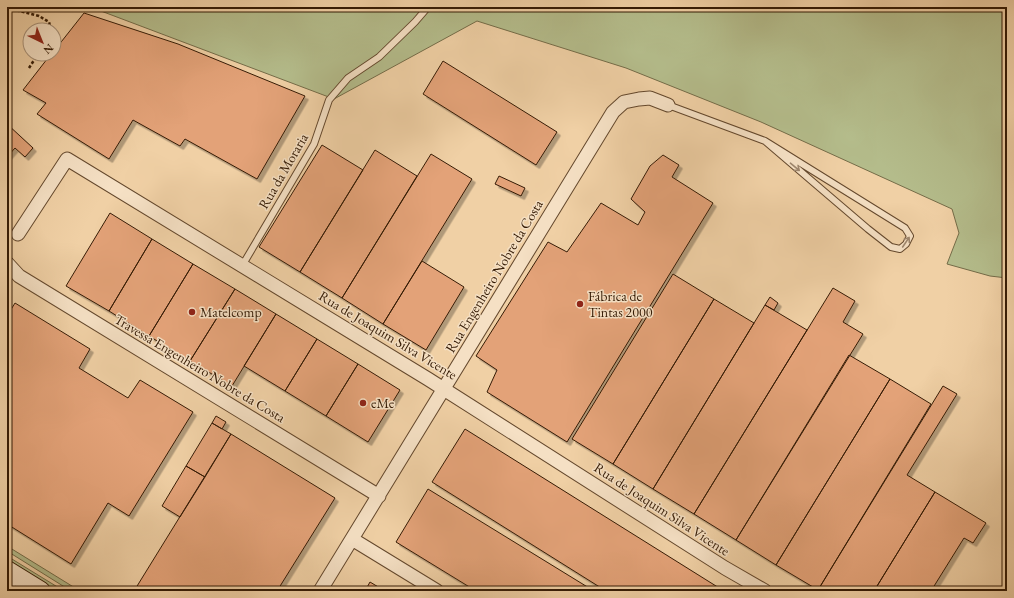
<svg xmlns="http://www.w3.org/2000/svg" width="1014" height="598" font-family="'EB Garamond',serif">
<defs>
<filter id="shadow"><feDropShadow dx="3.5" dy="3.5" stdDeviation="0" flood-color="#0004"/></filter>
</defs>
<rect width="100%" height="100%" fill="#f0d0a5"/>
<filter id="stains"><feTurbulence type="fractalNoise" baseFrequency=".005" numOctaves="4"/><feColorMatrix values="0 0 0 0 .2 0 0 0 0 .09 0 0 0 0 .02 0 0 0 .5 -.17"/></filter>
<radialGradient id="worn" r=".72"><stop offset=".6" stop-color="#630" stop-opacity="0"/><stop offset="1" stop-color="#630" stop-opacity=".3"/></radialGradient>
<path fill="#b4bc8b" stroke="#746c48" d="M87 7H1007V278L990 276 947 264 959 233 952 209 761 122 626 68 477 21 334 99 93 8Z
M7 546 80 591H71L7 551Z
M7 556 64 591H54L7 563Z"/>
<path fill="#e3a278" stroke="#351b05" filter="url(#shadow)" d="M84 13 178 44 305 96 257 179 185 139 180 146 133 120 109 159 37 114 46 103 23 90 51 54H54V51Z
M443 61 557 132 536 165 423 94Z
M7 124 33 148 25 157 15 148 7 157Z
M322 145 363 170 300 272 259 247Z
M375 150 417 176 342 298 300 272Z
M431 154 472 179 383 324 342 298Z
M663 155 679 165 672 177 713 203 567 442 487 392 497 370 476 356 548 242 567 252 601 203 638 225 645 212 631 199 650 166Z
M499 176 525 188 521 196 495 184Z
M110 213 152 239 109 311 66 286Z
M152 239 193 264 149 336 109 311Z
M422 261 464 287 426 350 383 324Z
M193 264 235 289 190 361 149 336Z
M673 274 714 299 613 464 572 439Z
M833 288 855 301 843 322 863 334 736 540 694 514Z
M235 289 276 314 232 386 190 361Z
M770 297 778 303 774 310 765 305Z
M714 299 754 323 653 489 613 464Z
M15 303 90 349 79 368 128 398 140 380 193 412 129 516 108 503 71 564 7 524V316Z
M765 305 807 330 694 514 653 489Z
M276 314 317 339 285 391 244 366Z
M317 339 358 364 326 416 285 391Z
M849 355 890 379 776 565 736 540Z
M358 364 400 390 368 442 326 416Z
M890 379 931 404 818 590 776 565Z
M943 386 957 394 907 475 935 492 874 591H819L818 590Z
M216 416 226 422 222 429 212 423Z
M212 423 231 434 205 477 186 466Z
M465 429 724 591H606L432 482Z
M231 434 335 498 277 591H134Z
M186 466 205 477 180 517 162 506Z
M428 489 594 591H476L396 542Z
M935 492 986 523 973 543 964 538 931 591H874Z
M370 582 385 591H365Z"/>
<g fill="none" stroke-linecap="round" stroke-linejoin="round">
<defs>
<path id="lane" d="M668 105 765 141 905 228 910 236 906 244 900 249 891 247 868 229 765 141
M242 266 314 144 329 100 348 78 379 57 415 22 428 7"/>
<path id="street" d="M18 234 67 159 428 379 725 568 765 591
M7 263 19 276 379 496
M352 539 437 591
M320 591 613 112 624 102 639 99 650 98 668 105"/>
<path id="secondary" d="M7 570 41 591
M7 591H8"/>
</defs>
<use href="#lane" stroke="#64482d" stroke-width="8"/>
<use href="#street" stroke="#64482d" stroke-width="15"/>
<use href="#secondary" stroke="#351b05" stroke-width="20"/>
<path stroke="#351b05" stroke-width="2.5" stroke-dasharray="3 2" stroke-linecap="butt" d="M7 8 39 16 49 22 51 30
M29 68 38 54"/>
<use href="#lane" stroke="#f5e0c4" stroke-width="6"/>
<use href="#street" stroke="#f5e0c4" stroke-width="13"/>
<use href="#secondary" stroke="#f5e0c4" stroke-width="18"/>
</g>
<defs><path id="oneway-shaft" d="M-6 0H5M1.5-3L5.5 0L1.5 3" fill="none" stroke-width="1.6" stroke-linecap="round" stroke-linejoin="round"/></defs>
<g stroke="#9f876e">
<use href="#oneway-shaft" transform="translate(795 167) rotate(40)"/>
<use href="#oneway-shaft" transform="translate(906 242) rotate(-56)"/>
</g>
<g fill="#8f2418" stroke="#f5e0c4" stroke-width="1.5">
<circle cx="580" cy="304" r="4"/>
<circle cx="192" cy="312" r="4"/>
<circle cx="363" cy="403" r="4"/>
</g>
<g text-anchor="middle" stroke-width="3" stroke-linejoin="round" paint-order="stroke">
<g font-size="14" fill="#351b05" stroke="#f5e0c4">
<text transform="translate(283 171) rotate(-60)" y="5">Rua da Moraria</text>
<text transform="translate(494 276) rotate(-59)" y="5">Rua Engenheiro Nobre da Costa</text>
<text transform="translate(388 335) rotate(31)" y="5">Rua de Joaquim Silva Vicente</text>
<text transform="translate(200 368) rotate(31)" y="5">Travessa Engenheiro Nobre da Costa</text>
<text transform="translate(662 509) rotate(33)" y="5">Rua de Joaquim Silva Vicente</text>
</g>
<g font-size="14" fill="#351b05" stroke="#f5e0c4" text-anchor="start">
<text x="588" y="301">Fábrica de<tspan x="588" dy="16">Tintas 2000</tspan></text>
<text x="200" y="317">Matelcomp</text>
<text x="371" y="408">eMe</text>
</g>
</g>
<rect width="1014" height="598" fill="none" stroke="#f0d0a5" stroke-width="24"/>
<rect x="8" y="8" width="998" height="582" fill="none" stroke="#351b05" stroke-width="2"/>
<rect x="12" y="12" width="990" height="574" fill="none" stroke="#351b05"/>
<g transform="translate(42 42) rotate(137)"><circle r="19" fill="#f5e0c4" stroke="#a89178"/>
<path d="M0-3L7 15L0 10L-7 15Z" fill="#8f2418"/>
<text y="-6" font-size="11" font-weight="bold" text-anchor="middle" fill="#351b05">N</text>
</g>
<rect width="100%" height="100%" filter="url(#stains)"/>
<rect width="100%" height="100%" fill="url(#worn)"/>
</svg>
